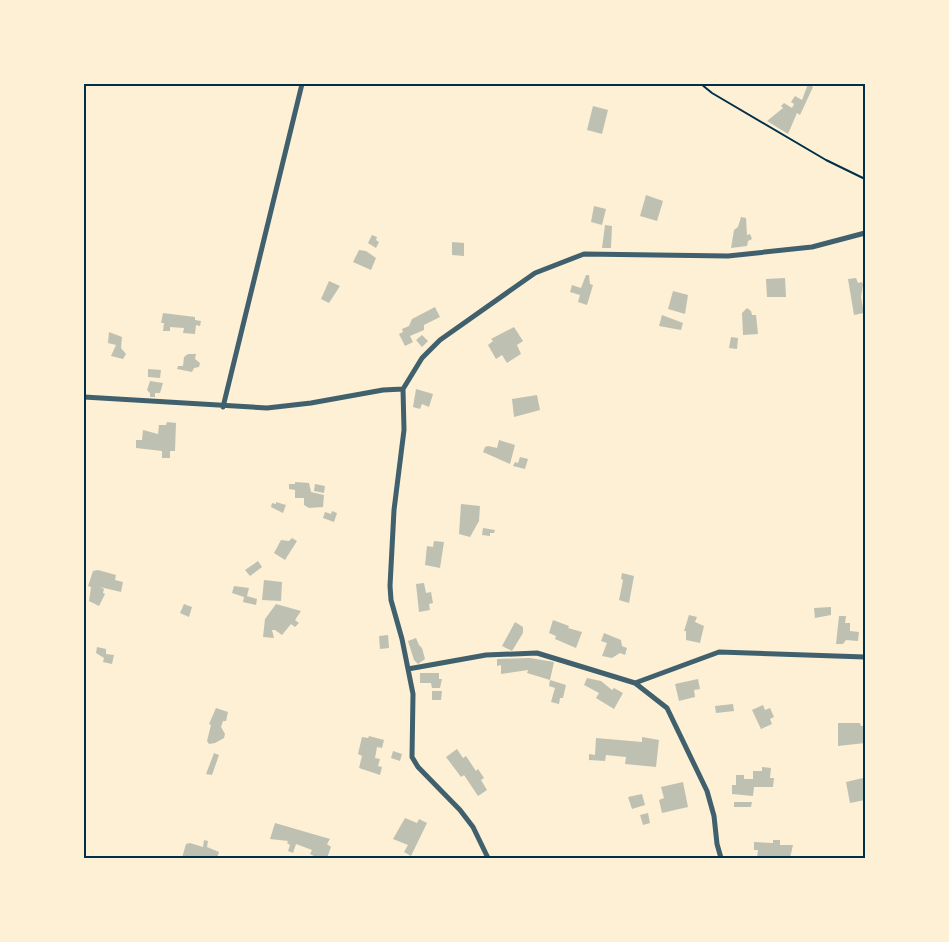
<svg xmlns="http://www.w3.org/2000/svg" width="949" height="942" font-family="Signika,sans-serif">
<rect width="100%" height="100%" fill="#fdf0d5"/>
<path fill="#bec0b2" d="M808 84 813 87 800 115 797 113 788 134 767 121 783 108 781 106 784 103 792 108 794 104 791 102 795 96 802 100Z
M593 106 608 110 602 134 587 130Z
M646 195 663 201 657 221 640 216Z
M594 206 606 209 602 225 591 222Z
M741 217 746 218 747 235 750 234 752 239 748 241 747 246 731 248 734 230 738 227Z
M605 225 612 226 611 248H602Z
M372 235 377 237 376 240 379 242 376 248 368 243Z
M452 242 464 243V256L452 255Z
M359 250 366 251 376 258 371 270 353 262Z
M586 275H589L590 284 593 285 587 305 578 302 580 295 570 292 572 285 581 288Z
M785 278 786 297H767L766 279Z
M856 278 858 283 862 282 863 285 861 297 864 313 854 315 848 279Z
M329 281 340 286 329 303 321 299Z
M673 291 688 295 685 314 668 309Z
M435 307 440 317 424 325V330L410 336 413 342 405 346 399 334 403 332 402 329 409 326 412 319Z
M747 308 751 311 752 315H756L758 334 743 335 742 313Z
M163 313 195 317V320L201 321 200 326 196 325 195 334 183 333 184 328 170 327V331H163L164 323H161Z
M662 315 683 323 681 330 659 326Z
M514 327 523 341 517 345 521 354 507 363 502 355 496 359 488 345 493 341 491 339Z
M109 332 122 337 121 348 126 354 123 359 111 356 116 345 108 343Z
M422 335 428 341 422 347 416 340Z
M731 337 738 338 737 349 729 348Z
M188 354H196L195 359 200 363 199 367 194 368 192 372 177 369 178 366H183L184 357Z
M148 369 161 370 160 378 148 377Z
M150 381 163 383 160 393H155V397H150V393L147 390Z
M416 389 433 394 429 407 422 404 420 409 413 407Z
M537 395 540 410 514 417 512 399Z
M167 422 176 423 175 451H170V458H162V451L136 448V440H142L143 430 158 434 159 425H166Z
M499 440 515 445 510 464 483 452 485 447 488 446 497 448Z
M520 457 528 459 525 469 513 466 515 462 518 463Z
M295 482 309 483 311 492 324 495 323 507 309 508 304 505V498H295V490L289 489V484H295Z
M315 484 325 486 324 493 314 491Z
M276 502 286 505 283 513 271 507 272 503 276 504Z
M461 504 480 506 479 521 470 537 459 534Z
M332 511 337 513 334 522 323 518 325 512 331 514Z
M483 528 495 530 494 533H490V536L482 535Z
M292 538 297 541 285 560 274 553 281 540 289 541Z
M434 541 444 542 440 568 425 565 427 546 433 547Z
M258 561 262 567 250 576 245 570Z
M98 570 116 575 115 580 123 582 121 592 100 587 104 589 103 593 105 594 99 606 89 601 91 587 88 586 93 571Z
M622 573 634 576 629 603 619 600 623 580 621 579Z
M264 580 282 582 281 601 262 600Z
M424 583 426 593 431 592 433 603 429 604 430 610 419 612 416 584Z
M234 586 249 588 247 596 257 599 256 605 243 602 244 597 232 593Z
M184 604 192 607 189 617 180 613Z
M276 604 301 611 295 620 299 623 295 627 291 624 282 635 275 630H272L274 638 263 637 265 619Z
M831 607V615L815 618 814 608Z
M689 615 697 617 695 622 704 626 700 643 686 640V631H684Z
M839 616H846L845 623H850V631L859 632 858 641 846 640 843 644H836Z
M553 620 569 626 568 628 582 632 576 648 555 639 556 636 549 633Z
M515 622 523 627V633L512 651 502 646Z
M604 633 621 640 622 646 627 648 625 655 620 653 612 658 602 656 607 643 601 641Z
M388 635 389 648 380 649 379 636Z
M416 638 419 645 422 648 425 659 418 664 414 660 408 641Z
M97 647 106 649V654L114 655 112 664 103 662 104 658 96 653Z
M530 658 554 662 550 680 527 673 528 670 501 674V665L497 666V659Z
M420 673H439V679H442L440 688H432L431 683H420Z
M587 678 601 681 612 690 614 688 623 693 614 709 596 698 599 693 584 685Z
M698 679 700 689 694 690 695 697 679 701 675 684Z
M550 680 566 685 563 698H560L559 704 551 702 555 688 549 686Z
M432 691H442L441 700H432Z
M733 704 734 711 716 713 715 706Z
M763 705 765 710 770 708 774 717 770 719 772 724 761 729 752 710Z
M216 708 228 712 226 721H223L221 727 225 734 224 738 215 743 209 744 207 741 211 725 209 724Z
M838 723H860L861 726H865V743L838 746Z
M369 736 384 740 382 748 377 747 375 758 380 759 378 766 382 767 380 775 359 768 362 756 358 754 362 737 368 738Z
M642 737 659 740 656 767 625 764 626 757 606 755 605 761 589 760V754L595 755 596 738 642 742Z
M457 749 463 758 466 756 476 771 478 769 484 778 481 780 487 790 478 796 464 775 461 777 446 757Z
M393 751 402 754 400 761 391 758Z
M214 753 219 755 212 775 206 774Z
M762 767 771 768 770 778H774L773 787H754L753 796 732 794V785H736V775H744V779H753V771H762Z
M863 778 865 800 850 803 846 782Z
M683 782 688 807 662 813 659 800 664 798 661 787Z
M642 794 645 805 632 809 628 797Z
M734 802H752L751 807H734Z
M648 813 650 823 643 825 640 815Z
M405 818 417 823 419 819 427 823 411 856 404 852 408 845 393 839Z
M275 823 330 839 327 844 331 847 327 858H312L314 856 310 854 312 850 296 844 293 853 288 851 290 845 287 843 288 841 270 839Z
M204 840 208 841 207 847 219 852 217 858H182L186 844 190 843 203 847Z
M773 840H780V845H793L790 858H757L758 850H754V842L773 843Z"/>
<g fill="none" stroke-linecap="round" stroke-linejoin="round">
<path stroke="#003049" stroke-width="2" d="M701 84 712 93 826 160 865 179"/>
<path stroke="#3f606c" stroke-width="5" d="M403 389 422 358 440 340 535 273 584 254 728 256 812 247 865 233
M403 389 404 430 394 510 390 586 391 600 402 639 413 694 412 757 418 767 460 810 473 827 488 858
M84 397 267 408 311 403 383 390 403 389
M223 407 302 84
M408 669 486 655 537 653 635 683 719 652 865 657
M635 683 667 708 707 791 714 816 717 844 721 858"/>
</g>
<rect width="949" height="942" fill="none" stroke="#fdf0d5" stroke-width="170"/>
<rect x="85" y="85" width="779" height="772" fill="none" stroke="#003049" stroke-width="2"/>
</svg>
